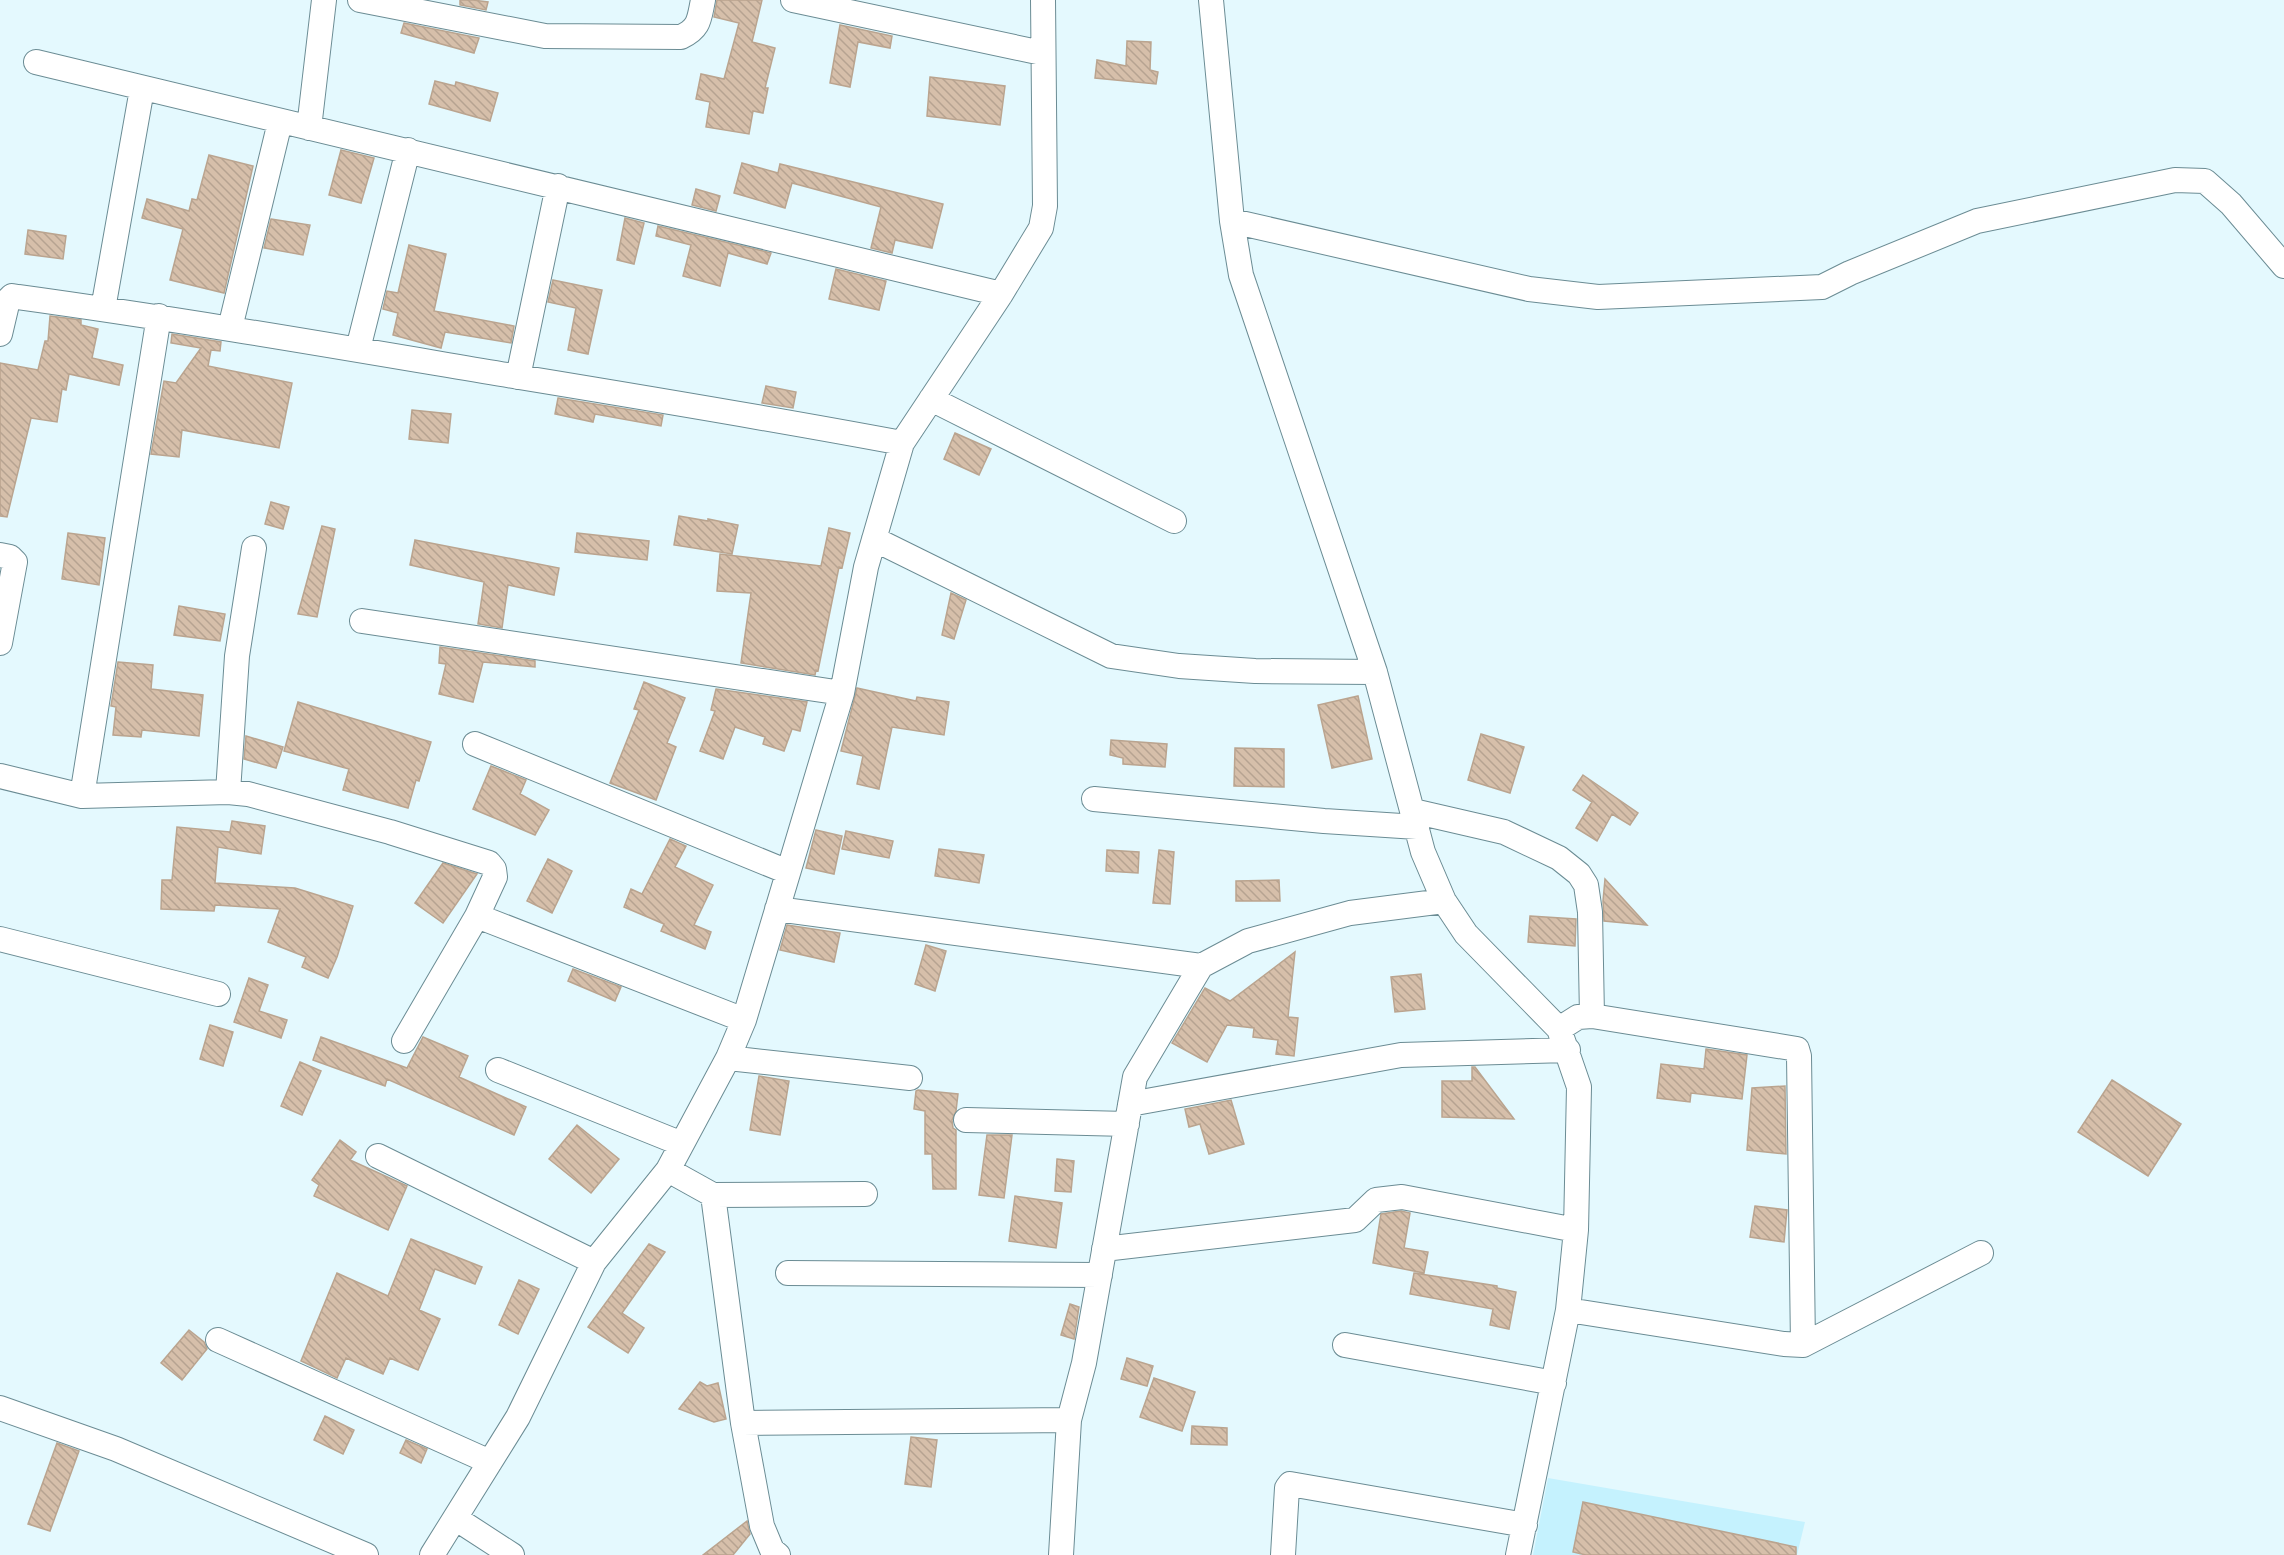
<svg xmlns="http://www.w3.org/2000/svg" width="2284" height="1555" font-family="'Noto Sans',sans-serif">
<defs>
<pattern id="building-back-hatch" width="6" height="6" patternUnits="userSpaceOnUse" patternTransform="scale(1.5)"><rect width="6" height="6" fill="#d6bfaa"/><path d="M-1 5l2 2M0 0l6 6M5-1l2 2" fill="none" stroke="#b6a391"/></pattern>
</defs>
<rect width="100%" height="100%" fill="#e4f9fe"/>
<path fill="#c5f2fe" d="M1548 1478 1805 1522 1797 1555H1533Z"/>
<path fill="url(#building-back-hatch)" stroke="#baa48f" stroke-width="1.5" d="M460 0H473L488 2 486 10 460 5Z
M717 0H762L752 42 775 48 765 88H768L763 113 753 111 749 134 706 127 710 102 696 99 701 74 724 79 739 23 714 17Z
M404 23 479 38 474 53 401 33Z
M840 25 892 36 890 48 858 42 850 87 830 83Z
M1127 41 1151 42 1150 70 1158 72 1156 84 1095 78 1097 60 1126 66Z
M930 77 1005 86 1000 125 927 116Z
M435 81 455 86 456 82 498 93 490 121 429 104Z
M341 150 374 158 361 203 329 195Z
M209 155 253 166 224 293 170 280 183 229 142 218 147 199 189 211 192 199 197 200Z
M742 163 778 173 780 164 943 204 932 248 895 240 892 253 871 248 881 207 792 183 785 208 734 193Z
M696 189 720 196 716 211 692 205Z
M625 218 644 223 634 264 617 260Z
M271 219 310 225 303 255 264 248Z
M658 226 771 253 767 264 728 253 720 286 683 276 691 245 656 236Z
M28 230 66 236 63 259 25 254Z
M409 245 446 254 434 311 514 326 511 343 445 332 441 348 393 335 398 313 383 309 387 291 398 293Z
M836 269 886 281 879 310 829 299Z
M553 280 602 290 588 354 568 350 576 308 548 302Z
M50 316 81 320V325L98 329 92 358 123 365 119 385 69 374 66 390 62 389 57 422 31 418 7 517 0 516V363L38 370 45 341H48Z
M172 334 221 342 220 351 211 350 208 366 292 383 279 448 182 430 179 457 151 454 164 381 176 383 201 348 171 343Z
M766 386 796 392 793 408 762 403Z
M558 398 663 415 661 426 595 414 593 422 555 414Z
M412 410 451 414 448 443 409 439Z
M955 433 991 449 979 475 944 459Z
M271 502 289 507 283 529 265 524Z
M679 516 708 521V519L738 525 732 554 674 545Z
M322 526 335 529 317 617 298 614Z
M829 528 850 533 842 568 839 567 818 671 816 670 815 675 741 663 751 593 717 591 720 554 821 566Z
M68 533 105 538 99 585 62 579Z
M577 533 649 541 647 560 575 552Z
M415 540 559 568 554 595 508 585 502 628 478 624 484 582 410 565Z
M951 593 966 600 954 639 942 635Z
M179 606 225 614 220 641 174 635Z
M440 647 535 661V667L483 662 473 702 439 694 446 664 439 663Z
M118 662 153 665 151 689 203 695 199 736 142 730 141 737 113 735 116 707 111 706Z
M644 682 685 698 667 743 676 747 656 800 610 783 639 710 634 709Z
M857 688 916 701 917 697 949 702 944 735 892 727 879 789 857 784 863 756 841 751Z
M716 689 807 702 800 731 792 729 784 751 763 744 765 737 735 727 723 759 700 751 715 711 711 710Z
M1358 696 1372 759 1332 768 1318 705Z
M298 702 431 742 419 781 416 780 408 808 343 790 349 769 284 751Z
M1481 734 1524 747 1510 793 1468 780Z
M246 736 283 747 276 768 244 759Z
M1111 740 1167 744 1165 767 1123 764V758L1110 755Z
M1235 748 1284 749V787L1234 786Z
M491 766 526 780 520 794 549 810 535 835 473 809Z
M1583 775 1638 813 1630 825 1612 814 1597 841 1576 828 1592 802 1573 790Z
M232 821 265 826 261 854 218 847 215 883 295 888 353 906 337 957 328 978 302 967 306 957 268 942 280 909 215 905 214 911 161 909 162 880H172L177 827 230 832Z
M816 830 842 836 834 874 806 868Z
M846 831 893 841 889 858 842 849Z
M670 839 686 846 675 867 713 885 694 925 711 932 705 949 661 931 664 924 624 907 631 889 642 894Z
M939 849 984 855 979 883 935 876Z
M1107 850 1139 852 1138 873 1106 871Z
M1159 850 1174 852 1170 904 1153 903Z
M548 859 572 871 552 913 527 901Z
M443 863 477 874 443 923 415 903Z
M1605 879 1647 925 1604 921 1603 901Z
M1279 880 1280 901H1236V881Z
M1530 916 1576 919 1575 946 1528 942Z
M787 925 840 933 834 962 780 950Z
M926 945 946 951 935 991 915 984Z
M1295 952 1288 1017 1298 1018 1294 1056 1276 1054 1278 1040 1253 1037 1254 1028 1227 1025 1207 1062 1172 1043 1205 988 1230 1001Z
M573 969 621 987 615 1001 568 981Z
M1421 974 1425 1009 1395 1012 1391 977Z
M249 978 268 985 259 1011 287 1020 281 1038 234 1022Z
M210 1025 233 1032 223 1066 200 1059Z
M321 1037 407 1068 423 1037 468 1056 459 1077 526 1107 514 1135 387 1079 385 1086 313 1060Z
M1706 1049 1747 1055 1742 1099 1691 1093 1690 1102 1657 1098 1661 1064 1704 1069Z
M300 1062 321 1071 302 1115 281 1106Z
M1472 1067H1475L1514 1119 1442 1117V1081H1472Z
M759 1076 789 1081 780 1135 750 1130Z
M2112 1080 2181 1124 2148 1176 2078 1132Z
M1785 1086 1786 1154 1747 1150 1752 1088Z
M918 1090 958 1094 956 1111 952 1120 953 1128 956 1130V1189H933L932 1154H925V1111L914 1109 916 1091Z
M1231 1100 1244 1144 1209 1154 1200 1124 1189 1127 1185 1109Z
M577 1125 619 1159 591 1193 549 1159Z
M987 1135H1012L1004 1198 979 1195Z
M340 1140 356 1152 350 1160 407 1186 388 1230 314 1196 319 1185 312 1180Z
M1057 1159 1074 1161 1071 1192 1055 1191Z
M1015 1196 1062 1203 1056 1248 1009 1241Z
M1755 1206 1787 1210 1784 1242 1750 1237Z
M1401 1211 1410 1213 1404 1248 1428 1252 1424 1273 1373 1263 1381 1214Z
M411 1239 482 1267 475 1284 435 1269 419 1310 440 1319 418 1370 390 1358 383 1374 346 1358 337 1378 301 1361 337 1273 388 1296Z
M649 1244 665 1252 622 1313 644 1328 628 1353 588 1327Z
M1414 1273 1497 1286V1288L1516 1292 1509 1329 1490 1325 1493 1309 1410 1294Z
M519 1280 539 1289 518 1334 499 1325Z
M1070 1304 1079 1307 1074 1339 1061 1335Z
M189 1330 204 1342 207 1349 182 1380 161 1363Z
M1127 1358 1153 1366 1147 1386 1121 1379Z
M1154 1378 1195 1392 1182 1431 1140 1417Z
M700 1382 707 1386 718 1383 726 1419 714 1422 679 1409Z
M325 1416 354 1430 343 1454 314 1440Z
M1192 1426 1227 1428V1445L1191 1444Z
M911 1437 937 1440 931 1487 905 1484Z
M406 1440 427 1449 421 1463 400 1453Z
M57 1443 79 1451 50 1531 28 1524Z
M1583 1502 1796 1547V1555H1586L1573 1552Z
M747 1521 750 1534 733 1555H703Z"/>
<g fill="none" stroke-linecap="round" stroke-linejoin="round">
<defs>
<path id="street" d="M360 0 545 36 681 37C700 28 699 19 703 0
M793 0 1042 53
M1211 0 1232 221 1241 275 1375 672 1423 852 1444 901 1466 934 1559 1029 1579 1087 1576 1230 1568 1310 1518 1555
M36 62 1001 294
M309 128 324 0
M1232 221 1529 289 1598 297 1822 287 1850 273 1977 221 2175 180 2205 181 2231 204 2284 266
M103 309 142 89
M230 328 280 122
M0 334 8 300 12 296 18 297C185 320 352 349 519 377 647 398 774 419 902 443
M358 349 408 150
M518 377 558 186
M931 399 1174 521
M874 539 1111 656 1179 666 1255 671 1375 672
M0 555 10 557 15 562 0 643
M362 621 842 693
M475 744 788 872
M0 776 82 796 228 792 248 794 390 832 489 863 494 869 495 877 477 916 404 1041
M228 792 237 656 254 548
M82 796 159 316
M1094 799 1324 821 1417 827
M1413 811 1504 832 1559 858 1579 874 1586 885 1590 912 1592 1016
M777 909 1201 966
M477 916 744 1020
M0 939 218 994
M1559 1029 1578 1017 1592 1016 1797 1049 1799 1056 1803 1345
M728 1058 910 1078
M498 1070 682 1144
M1130 1104 1401 1055 1568 1050
M966 1120 1127 1124
M378 1156 594 1262
M668 1170 713 1195 865 1194
M713 1195 743 1423 762 1526 772 1550 778 1555
M1104 1249 1355 1220 1376 1200 1402 1197 1576 1230
M788 1273 1100 1275
M1568 1310 1784 1344 1803 1345 1981 1253
M218 1340 490 1462
M1345 1345 1554 1383
M0 1408 116 1449 366 1555
M743 1423 1069 1420
M455 1518 512 1555
M432 1555 518 1417 594 1262 668 1170 728 1058 744 1020 842 693 866 567 902 443 1001 294 1041 228 1045 206 1043 0
M1061 1555 1069 1420 1084 1363 1135 1077 1201 966 1248 941 1350 913 1444 901
M1283 1555 1287 1488 1290 1484 1525 1525"/>
</defs>
<use href="#street" stroke="#6b8c94" stroke-width="26"/>
<use href="#street" stroke="#fff" stroke-width="24"/>
</g>
</svg>
